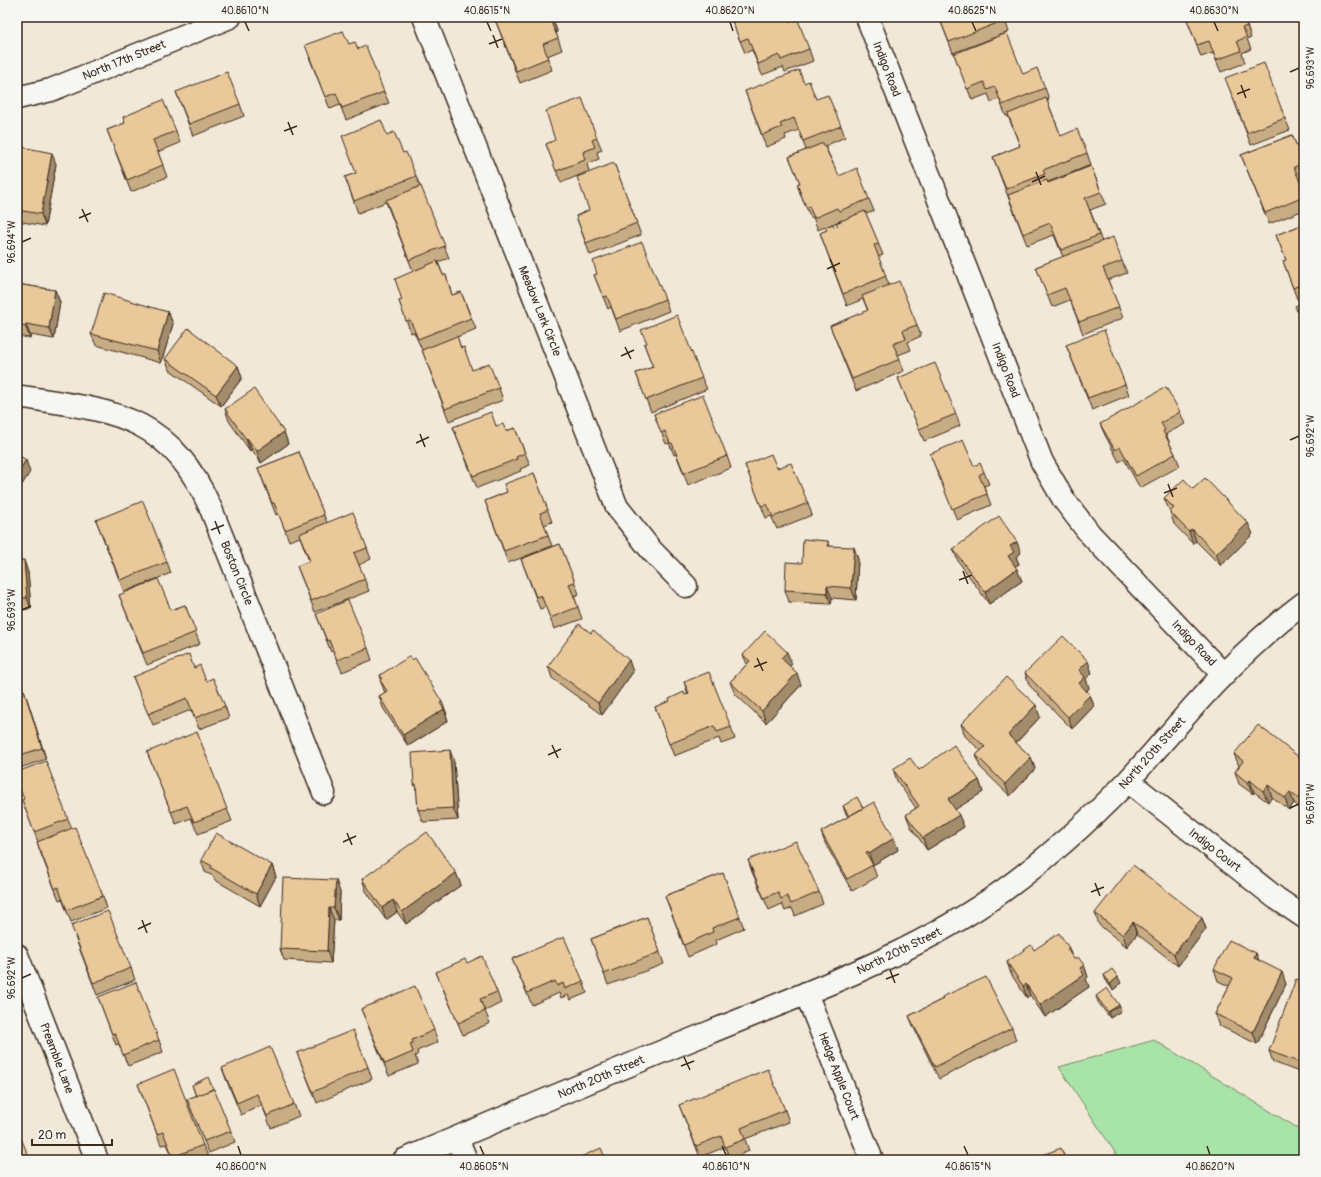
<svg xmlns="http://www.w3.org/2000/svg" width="1321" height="1177" font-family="Pangolin,sans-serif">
<rect width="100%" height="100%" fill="#f2e8d8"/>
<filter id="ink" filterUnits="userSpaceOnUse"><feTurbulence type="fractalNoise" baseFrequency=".025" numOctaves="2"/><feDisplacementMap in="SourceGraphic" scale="8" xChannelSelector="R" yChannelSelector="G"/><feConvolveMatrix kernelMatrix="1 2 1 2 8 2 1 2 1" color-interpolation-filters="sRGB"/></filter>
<g filter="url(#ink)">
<path fill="#a8e3a8" stroke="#728663" d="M1154 1040 1304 1132V1160H1120L1059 1067Z"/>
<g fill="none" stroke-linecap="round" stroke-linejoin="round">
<defs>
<path id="minor" d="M424 17 617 507 651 550 686 586
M867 17 1042 462 1064 500 1090 534 1224 675
M17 98 51 90 230 17
M17 396C111 411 168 412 211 509L324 793
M1128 781 1276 898 1304 917
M17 955 97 1160
M806 993 872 1160
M457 1138 466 1160
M404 1160C505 1117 606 1074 708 1033 810 991 914 955 1004 890 1048 858 1088 822 1126 783 1149 758 1171 732 1194 706 1227 669 1264 633 1304 603"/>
</defs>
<use href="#minor" stroke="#3b2a1e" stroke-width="25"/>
<use href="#minor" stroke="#f6f6f2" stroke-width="22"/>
</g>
<path fill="#c8ac84" stroke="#3b2a1e" d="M494 17H552L557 31 556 33 562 50 547 56 552 70 520 83Z
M939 17H1004L1009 32 953 53Z
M1186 17 1247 26 1251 38 1247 39 1251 49 1242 53 1245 63 1221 72 1213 53 1201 57Z
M732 21 790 22 809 49 813 61 785 72 783 67 762 75 752 50 745 53Z
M349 44 358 49 384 92 389 103 346 120 340 105 330 109 309 57Z
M954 54 1023 74 1045 88 1049 99 1047 100 1061 136 1087 153 1091 165 1048 182 1049 183 1091 166 1106 204 1090 210 1102 242 1122 261 1127 273 1108 280 1123 318 1083 334 1070 300 1052 307 1036 267 1063 257 1054 235 1027 245 1012 207 993 157 1020 146 1008 116H1006L999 99 991 102 988 94 972 100Z
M804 83 816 99 841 126 845 137 825 146 839 176 869 199 874 211 866 214 883 255 878 257 889 285 917 325 921 336 908 342 911 350 898 355 904 371 856 391 830 326 868 311 863 299 847 306 820 233 837 226 842 220 818 230 813 217 811 218 801 196 797 184 800 183 789 157 806 150 799 130 785 135 786 139 766 147 745 91Z
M1230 90 1285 118 1290 130 1251 145Z
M176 92 240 104 244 116 193 136Z
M123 117 176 131 180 143 158 152 167 177 131 192 107 130 125 123Z
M387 135 403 153 416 176 449 258 438 262 443 275H446L452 295 461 292 476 329 457 337 461 348 472 370 499 388 503 400 449 421 422 350 414 332 411 333 399 301 402 300 413 271 386 202 358 213 345 177 356 173Z
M1292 135 1304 164V177L1299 179 1304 192V210L1269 224 1241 155Z
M597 138 602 150 597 152 599 159 587 164 589 171 561 183 546 144Z
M17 146 56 164 45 226 17 221Z
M614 163 641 235 590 255 576 216 589 211Z
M1304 224V297L1297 299 1283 261 1286 260 1276 235Z
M594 275 665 299 669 311 620 331 611 307 608 309Z
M17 284 55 290 60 302 54 339 30 335V338L17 336Z
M168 312 173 324 161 363 96 345 91 334Z
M644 344 702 378 707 389 651 412 636 373 653 367Z
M1066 345 1125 384 1129 395 1092 410Z
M165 359 238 366 242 378 221 406 170 370Z
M898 378 956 414 960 426 924 441Z
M225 409 284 432 288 444 261 463 252 450 250 451 229 421Z
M1180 412 1185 424 1166 434 1169 441V442L1175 454 1180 466 1140 488 1124 459 1119 462 1105 435 1100 424Z
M654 414 727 456 731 468 688 485 676 454 674 455 669 443 666 444Z
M496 426 506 431 515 428 530 465 520 469 521 471 477 488 453 427Z
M299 452 327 523 367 548 371 559 359 565 369 591 315 612 297 566 309 561 300 537 289 541 279 514 276 515 258 468Z
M930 454 974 466 984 472 989 484 984 486 991 505 957 520Z
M745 465 777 468 808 503 812 515 777 529 771 516 766 518Z
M534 473 552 522 544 525 552 546 508 563 485 501 507 492Z
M1193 489 1253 534 1221 566 1196 541 1193 544 1174 524 1170 512H1171L1169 510 1164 498Z
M96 520 167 562 171 573 124 592Z
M828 541 830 546 858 559 856 600 832 598 831 604 789 602 785 590 802 563Z
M560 544 579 594 574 596 582 619 554 629 546 607 540 609 521 559Z
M953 549 1021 553 1016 557 1019 564 1015 566 1022 581 989 604 958 561Z
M17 561 28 572 31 609 17 610Z
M119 595 171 610 185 605 200 644 147 665Z
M316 614 368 648 372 660 342 672 333 651 331 652Z
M743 655 792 664 789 666 801 685 766 723 735 694 730 682 747 664Z
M17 660 21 681 17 682Z
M548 666 633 672 602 715 552 678Z
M194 668 206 681 225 706 229 718 199 729 191 710 153 725 133 677Z
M1025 673H1092L1086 679 1089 688 1087 691 1090 695 1094 706 1072 729 1029 685Z
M380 675 442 702 447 714H446L448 721 408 746 383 708 379 696 385 693 380 680 381 679Z
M684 682 731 727 735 739 721 744 719 738 674 756 655 707 688 694Z
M24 690 46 759 17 769V693Z
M1040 717 1016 743 1031 757 1035 769 1010 796 980 767 976 755 981 751 965 736 961 724Z
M147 752 227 809 232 821 198 834 191 818 176 824Z
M1234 754 1304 761V811L1294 803 1289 810 1272 797 1268 802 1254 792 1253 794 1239 784 1235 772 1239 766Z
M454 762 458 820 423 822 418 810 417 792 414 784Z
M893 769 919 770 979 780 983 792 955 809 964 827 927 850 911 827 906 815 916 808 897 781Z
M22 800 68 819 72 828 103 896 107 908 71 922 62 899 59 900 41 854 37 842H38Z
M843 806 863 808 894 838 898 850 873 865 872 864 877 877 852 891 825 843 821 832 848 817 845 812Z
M201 860 272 865 276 877 260 906 215 880 213 876 205 872Z
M748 860 819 892 823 904 795 916 792 908 785 911 782 904 769 910 752 872Z
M456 873 461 885 406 924 397 912 386 920 366 891 362 879Z
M723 873 744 928 716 940 717 944 688 957 665 896Z
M340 892 339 920H334L331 963 284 960 280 949Z
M1095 913 1202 918 1206 929 1178 966 1137 934 1127 947 1099 925Z
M647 917 664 964 608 985 591 939Z
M75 937 131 968 135 980 97 995Z
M1034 950 1072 957 1074 959 1084 965 1088 977 1086 979 1089 987 1045 1017 1030 995 1027 998 1011 974 1007 962Z
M1256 953 1259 961 1286 984 1257 1044 1220 1026 1215 1014 1229 986 1218 981 1214 969Z
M512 959 583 981 587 993 570 1000 568 995 561 998 559 993 532 1005 517 971Z
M467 963 497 992 501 1003 485 1011 490 1023 463 1035 441 984 436 972Z
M1104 975 1121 983 1113 990 1106 981Z
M1304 982V1074L1273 1062 1269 1051Z
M1096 996 1119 1005 1121 1011 1110 1018 1098 1002Z
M98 997 159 1040 163 1052 128 1066 119 1044 116 1045Z
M942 997 1012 1028 1016 1040 939 1079 914 1028 909 1016 943 999Z
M361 1009 434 1030 438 1042 417 1051 418 1054 415 1056 418 1064 389 1076 366 1021Z
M297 1053 368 1067 372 1079 317 1103Z
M222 1068 294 1104 299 1116 271 1128 262 1105 241 1115 226 1079Z
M138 1084 203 1145 208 1156 199 1160H174L167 1144 161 1145Z
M192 1085 231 1131 235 1142 209 1153 187 1099 196 1096Z
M679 1105 785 1110 789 1122 745 1139 749 1151 730 1159 725 1147 700 1157Z"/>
<path fill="#a38c6c" stroke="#3b2a1e" d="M553 19 557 31 556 34 551 22Z
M52 153 56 164 45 226 41 214Z
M55 290 60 302 54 339 49 328Z
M168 312 173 324 161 363 157 351Z
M26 324 30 335V338L25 326Z
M238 366 242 378 221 406 216 395Z
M284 432 288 444 261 463 257 451Z
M247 438 252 450 250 451 246 439Z
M26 460 30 472 17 493V474Z
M1248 523 1253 534 1221 566 1216 554Z
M1192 529 1196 541 1193 544 1189 532Z
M1017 542 1021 553 1016 557 1019 564 1012 568 1008 556 1010 546Z
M854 547 858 559 856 600 851 588Z
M24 560 28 572 31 609 27 598Z
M1017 569 1022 581 989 604 985 592Z
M827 586 832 598 831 604 827 593Z
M787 652 792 664 785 670 781 658Z
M17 660 21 681 17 669Z
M629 660 633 672 602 715 598 703Z
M1088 661 1092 673 1086 679 1089 688 1083 695 1079 683V670Z
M797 673 801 685 766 723 762 711Z
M24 690 28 702 46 759 42 748Z
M1090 695 1094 706 1072 729 1068 717Z
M1036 705 1040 717 1012 747 1008 735Z
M444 709 448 721 408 746 403 735Z
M450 750 454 762 458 820 453 808Z
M1031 757 1035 769 1010 796 1005 784Z
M979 780 983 792 953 811 948 799Z
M1250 780 1254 792 1253 794 1248 783Z
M1268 785 1272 797 1268 802 1263 791Z
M1290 792 1294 803 1289 810 1285 798Z
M959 815 964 827 927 850 923 838Z
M894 838 898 850 873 865 869 854Z
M272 865 276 877 260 906 256 894Z
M456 873 461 885 406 924 402 912Z
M336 880 340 892 339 920 334 908Z
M393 900 397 912 386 920 382 908Z
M329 908 334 920 331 963 327 951Z
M1202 918 1206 929 1178 966 1174 954Z
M1133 922 1137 934 1127 947 1123 935Z
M1069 948 1073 960 1067 949Z
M1256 953 1261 965 1254 958Z
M1084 965 1088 977 1086 979 1089 987 1045 1017 1040 1005 1080 968Z
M1282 972 1286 984 1257 1044 1253 1032Z
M1118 977 1121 983 1113 990 1110 984Z
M1026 984 1030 995 1027 998 1023 986Z
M1119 1005 1121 1011 1110 1018 1108 1012Z"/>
<path fill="#e9c89a" stroke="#3b2a1e" d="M494 17H552L553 19 551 22 558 38 543 44 548 58 516 71Z
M742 17H788L790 22 798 20 809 49 781 60 779 55 758 64 748 38 740 41 732 21Z
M939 17H1004L1005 20 949 42Z
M1186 17H1243L1247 26 1242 28 1247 37 1237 41 1241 51 1216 60 1209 41 1197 45Z
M343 31 349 44 355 42 358 49 366 46 384 92 342 108 336 93 325 97 305 45Z
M1007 33 1023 74 1037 68 1045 88 1002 105 995 87 987 90 984 82 967 89 954 54Z
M1264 63 1285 118 1247 133 1225 78Z
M799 70 804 83 809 81 816 99 828 95 841 126 803 141 794 118 780 124 782 127 762 135 745 91Z
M227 72 240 104 189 124 176 92Z
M582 98 597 138 592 140 595 147 583 152 585 160 556 171 546 144 555 140 546 111Z
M1046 98 1061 136 1077 129 1087 153 1043 170 1045 174 1006 189 993 157 1020 146 1008 114Z
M163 100 176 131 153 140 163 165 127 180 107 130 125 123 123 117Z
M381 120 387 135 394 132 403 153 406 152 416 176 354 201 345 177 356 173 342 136Z
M1292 135 1304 163 1294 167 1304 192V197L1265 213 1241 155Z
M823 143 839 176 857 168 869 199 839 211 837 208 814 218 809 206 806 207 797 184 800 183 789 157Z
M17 146 52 153 41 214 17 210Z
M614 163 637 223 586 243 576 216 589 210 577 177Z
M1091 166 1101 192 1085 198 1099 235 1061 250 1050 223 1023 234 1008 195 1047 180 1048 183Z
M421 186 445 246 409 260 386 200Z
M865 211 879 244 874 245 886 276 843 294 820 233 827 230 825 227 833 224 834 227 838 226 836 223Z
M1304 224V283L1293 288 1283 261 1286 260 1276 235Z
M1113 237 1122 261 1103 268 1119 307 1079 322 1065 288 1047 295 1036 267Z
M642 242 665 299 616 319 607 296 603 297 594 275 597 274 593 261Z
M437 261 443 275H446L452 295 461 292 471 318 418 339 410 320 406 321 399 301 402 300 395 279Z
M899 281 917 325 903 330 906 339 893 344 900 359 852 379 830 326 868 310 862 296Z
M17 284 55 290 49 328 26 324 25 326 17 324Z
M104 293 168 312 157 351 91 334Z
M1304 303V328L1295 306Z
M677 315 702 378 646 400 636 373 653 367 644 344 647 343 641 330Z
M188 328 238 366 216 395 165 359Z
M1104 330 1125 384 1088 398 1066 345Z
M457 336 461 348 464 347 472 370 489 363 499 388 445 409 422 350Z
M935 363 956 414 919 429 898 378Z
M1166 387 1180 412 1161 423 1165 430 1163 431 1175 454 1136 476 1120 447 1115 450 1100 424Z
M254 389 284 432 257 451 247 438 246 439 225 409Z
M703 395 727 456 684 473 672 443H670L665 431 661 433 654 414Z
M491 412 496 426 503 424 506 431 515 428 525 453 516 457 517 459 473 476 453 427Z
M963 440 974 466 980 463 984 472 979 475 987 494 952 509 930 454Z
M299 452 324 515 285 530 274 503H272L258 468Z
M17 454 26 460 17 474Z
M771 454 777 468 791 463 808 503 773 517 767 504 761 506 745 465Z
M534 473 548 510 540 513 548 535 504 551 485 501 507 492 504 484Z
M1205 478 1248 523 1216 554 1192 529 1189 532 1170 512 1174 508 1164 498 1184 479 1193 489Z
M143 501 167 562 120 580 96 520Z
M353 512 367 548 354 553 365 579 311 601 297 566 310 561 299 534Z
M999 516 1017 542 1010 546 1014 552 1008 556 1017 569 985 592 953 549Z
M803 539 828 541V546L854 547 851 588 827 586V593L785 590 786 562 802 563Z
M560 544 575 582 569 584 578 607 550 618 541 595 536 597 521 559Z
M24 560 27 598H17V561Z
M158 579 171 610 185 605 196 632 143 653 119 595Z
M348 600 368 648 337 660 329 640 327 641 316 614Z
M579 624 591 633 593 630 629 660 598 703 548 666Z
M765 631 787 652 781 658 797 673 762 711 730 682 750 661 743 655Z
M1063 636 1088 661 1079 670 1085 677 1079 683 1090 695 1068 717 1025 673Z
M189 654 194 668 200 665 206 681 213 678 225 706 195 718 187 698 148 714 133 677Z
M410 656 412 660 415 658 442 702 440 703 444 709 403 735 379 696 387 691 380 680 382 678 380 675Z
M709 672 731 727 717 732 714 726 669 744 655 707 670 701 669 699 684 692 685 695 689 693 684 682Z
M1006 677 1036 705 1008 735 1031 757 1005 784 976 755 985 747 961 724Z
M24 690 42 748 17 756V693Z
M1258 725 1304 761V803L1290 792 1285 798 1268 785 1263 791 1250 780 1248 783 1235 772 1243 761 1234 754Z
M197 732 227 809 194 822 187 806 171 812 147 752Z
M954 745 979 780 948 799 959 815 923 838 906 815 919 806 893 769 910 758 919 770Z
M450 750 453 808 418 810 416 784H414L412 753Z
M46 761 68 819 34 832 22 800 24 799 17 782V772Z
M857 797 863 808 849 816 843 806Z
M874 802 894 838 869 854 868 852 866 853 873 865 847 879 821 832Z
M75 827 103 896 67 910 58 887 55 889 37 842Z
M427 832 456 873 402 912 393 900 382 908 362 879Z
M216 833 272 865 256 894 211 868 212 866 201 860Z
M796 841 819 892 791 904 787 896 781 899 778 892 764 898 748 860Z
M1133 865 1202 918 1174 954 1133 922 1123 935 1095 913Z
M723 873 740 917 712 928 713 932 684 945 665 896Z
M283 878 336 880 334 908H329L327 951 280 949Z
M108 911 131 968 93 983 71 925Z
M647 917 660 952 604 974 591 939Z
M1059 933 1069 948 1067 949 1074 959 1078 957 1084 965 1080 968 1084 975 1040 1005 1026 984 1023 986 1007 962 1031 945 1034 950Z
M564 937 583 981 565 989 563 983 557 986 555 981 527 993 512 959Z
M1229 940 1256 953 1254 958 1282 972 1253 1032 1215 1014 1233 978 1214 969Z
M482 956 497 992 480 999 485 1011 458 1023 436 972 465 959 467 963Z
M1112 969 1118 977 1110 984 1104 975Z
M986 977 1012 1028 935 1067 909 1016 943 999 942 997Z
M1296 979 1304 982V1064L1269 1051Z
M136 982 159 1040 123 1055 115 1033 112 1034 98 997Z
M415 986 434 1030 412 1040 413 1043 410 1044 413 1052 385 1064 361 1009Z
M1107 988 1119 1005 1108 1012 1096 996Z
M353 1030 368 1067 313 1092 297 1053Z
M270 1047 294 1104 267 1116 257 1094 237 1103 222 1068Z
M174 1069 203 1145 173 1157 163 1132 157 1134 138 1084Z
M768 1069 785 1110 741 1128 745 1139 725 1147 721 1136 696 1146 679 1105Z
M208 1077 213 1089 196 1096 192 1085Z
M214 1089 231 1131 204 1141 187 1099Z
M17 1133H19L30 1160H17Z
M601 1148 606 1160H574Z
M1061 1148 1066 1160H1029Z"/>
</g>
<path fill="none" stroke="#3b2a1e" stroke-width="1.5" d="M245 22 249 31M487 22 491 31M730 22 733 31M972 22 976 31M1214 22 1218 31M493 35 498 48M489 44 502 39M1290 72 1299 68M1241 85 1246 98M1237 94 1250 89M288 122 293 135M284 131 297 126M1036 172 1041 185M1032 182 1045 176M82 209 88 222M79 218 91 213M22 242 31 238M830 259 836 272M827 269 840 263M625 347 631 359M621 356 634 350M420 434 425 447M1290 440 1299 436M416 443 429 437M1168 484 1173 497M1164 493 1177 488M215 521 220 534M211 530 224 525M963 571 968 584M959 580 972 575M22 610 31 606M757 658 763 671M754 667 767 662M552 745 558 758M548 755 561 749M1290 808 1299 804M347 833 352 845M343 842 356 836M1095 883 1100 896M1091 892 1104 887M142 920 147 933M138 929 151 923M890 970 895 983M22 978 31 974M886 979 899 974M684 1057 690 1070M681 1066 694 1061M238 1146 241 1155M480 1146 484 1155M722 1146 726 1155M964 1146 968 1155M1207 1146 1210 1155"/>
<g text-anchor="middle" stroke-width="4" stroke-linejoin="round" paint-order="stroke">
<g font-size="12" fill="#3b2a1e" stroke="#f6f6f2">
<text transform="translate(124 60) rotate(-22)" y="4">North 17th Street</text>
<text transform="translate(887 69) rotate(69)" y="4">Indigo Road</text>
<text transform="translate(540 311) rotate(68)" y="4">Meadow Lark Circle</text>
<text transform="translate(1006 370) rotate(69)" y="4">Indigo Road</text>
<text transform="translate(237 573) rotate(68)" y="4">Boston Circle</text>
<text transform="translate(1194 643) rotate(46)" y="4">Indigo Road</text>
<text transform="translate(1152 753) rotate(-48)" y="4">North 20th Street</text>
<text transform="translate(1215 850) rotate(38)" y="4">Indigo Court</text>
<text transform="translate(899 951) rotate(-26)" y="4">North 20th Street</text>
<text transform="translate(57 1058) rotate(69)" y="4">Preamble Lane</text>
<text transform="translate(839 1076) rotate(69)" y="4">Hedge Apple Court</text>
<text transform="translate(601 1077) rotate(-23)" y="4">North 20th Street</text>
</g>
</g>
<rect width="1321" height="1177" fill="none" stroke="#f6f6f2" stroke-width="44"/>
<path d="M32 1139v6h80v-6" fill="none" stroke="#3b2a1e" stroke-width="2"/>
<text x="38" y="1139" font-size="12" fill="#3b2a1e" stroke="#f6f6f2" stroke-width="3" paint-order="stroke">20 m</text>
<rect x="22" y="22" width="1277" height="1133" fill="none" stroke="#3b2a1e" stroke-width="1.5"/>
<g font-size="10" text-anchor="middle" fill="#3b2a1e">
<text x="245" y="14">40.8610°N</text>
<text x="487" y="14">40.8615°N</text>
<text x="730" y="14">40.8620°N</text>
<text x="972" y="14">40.8625°N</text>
<text x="1214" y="14">40.8630°N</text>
<text transform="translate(1310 68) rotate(-90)" y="4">96.693°W</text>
<text transform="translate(11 242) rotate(-90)" y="4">96.694°W</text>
<text transform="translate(1310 436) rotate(-90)" y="4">96.692°W</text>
<text transform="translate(11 610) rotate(-90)" y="4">96.693°W</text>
<text transform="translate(1310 804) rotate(-90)" y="4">96.691°W</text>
<text transform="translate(11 978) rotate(-90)" y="4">96.692°W</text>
<text x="241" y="1170">40.8600°N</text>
<text x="484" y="1170">40.8605°N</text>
<text x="726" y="1170">40.8610°N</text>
<text x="968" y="1170">40.8615°N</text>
<text x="1210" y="1170">40.8620°N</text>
</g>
</svg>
